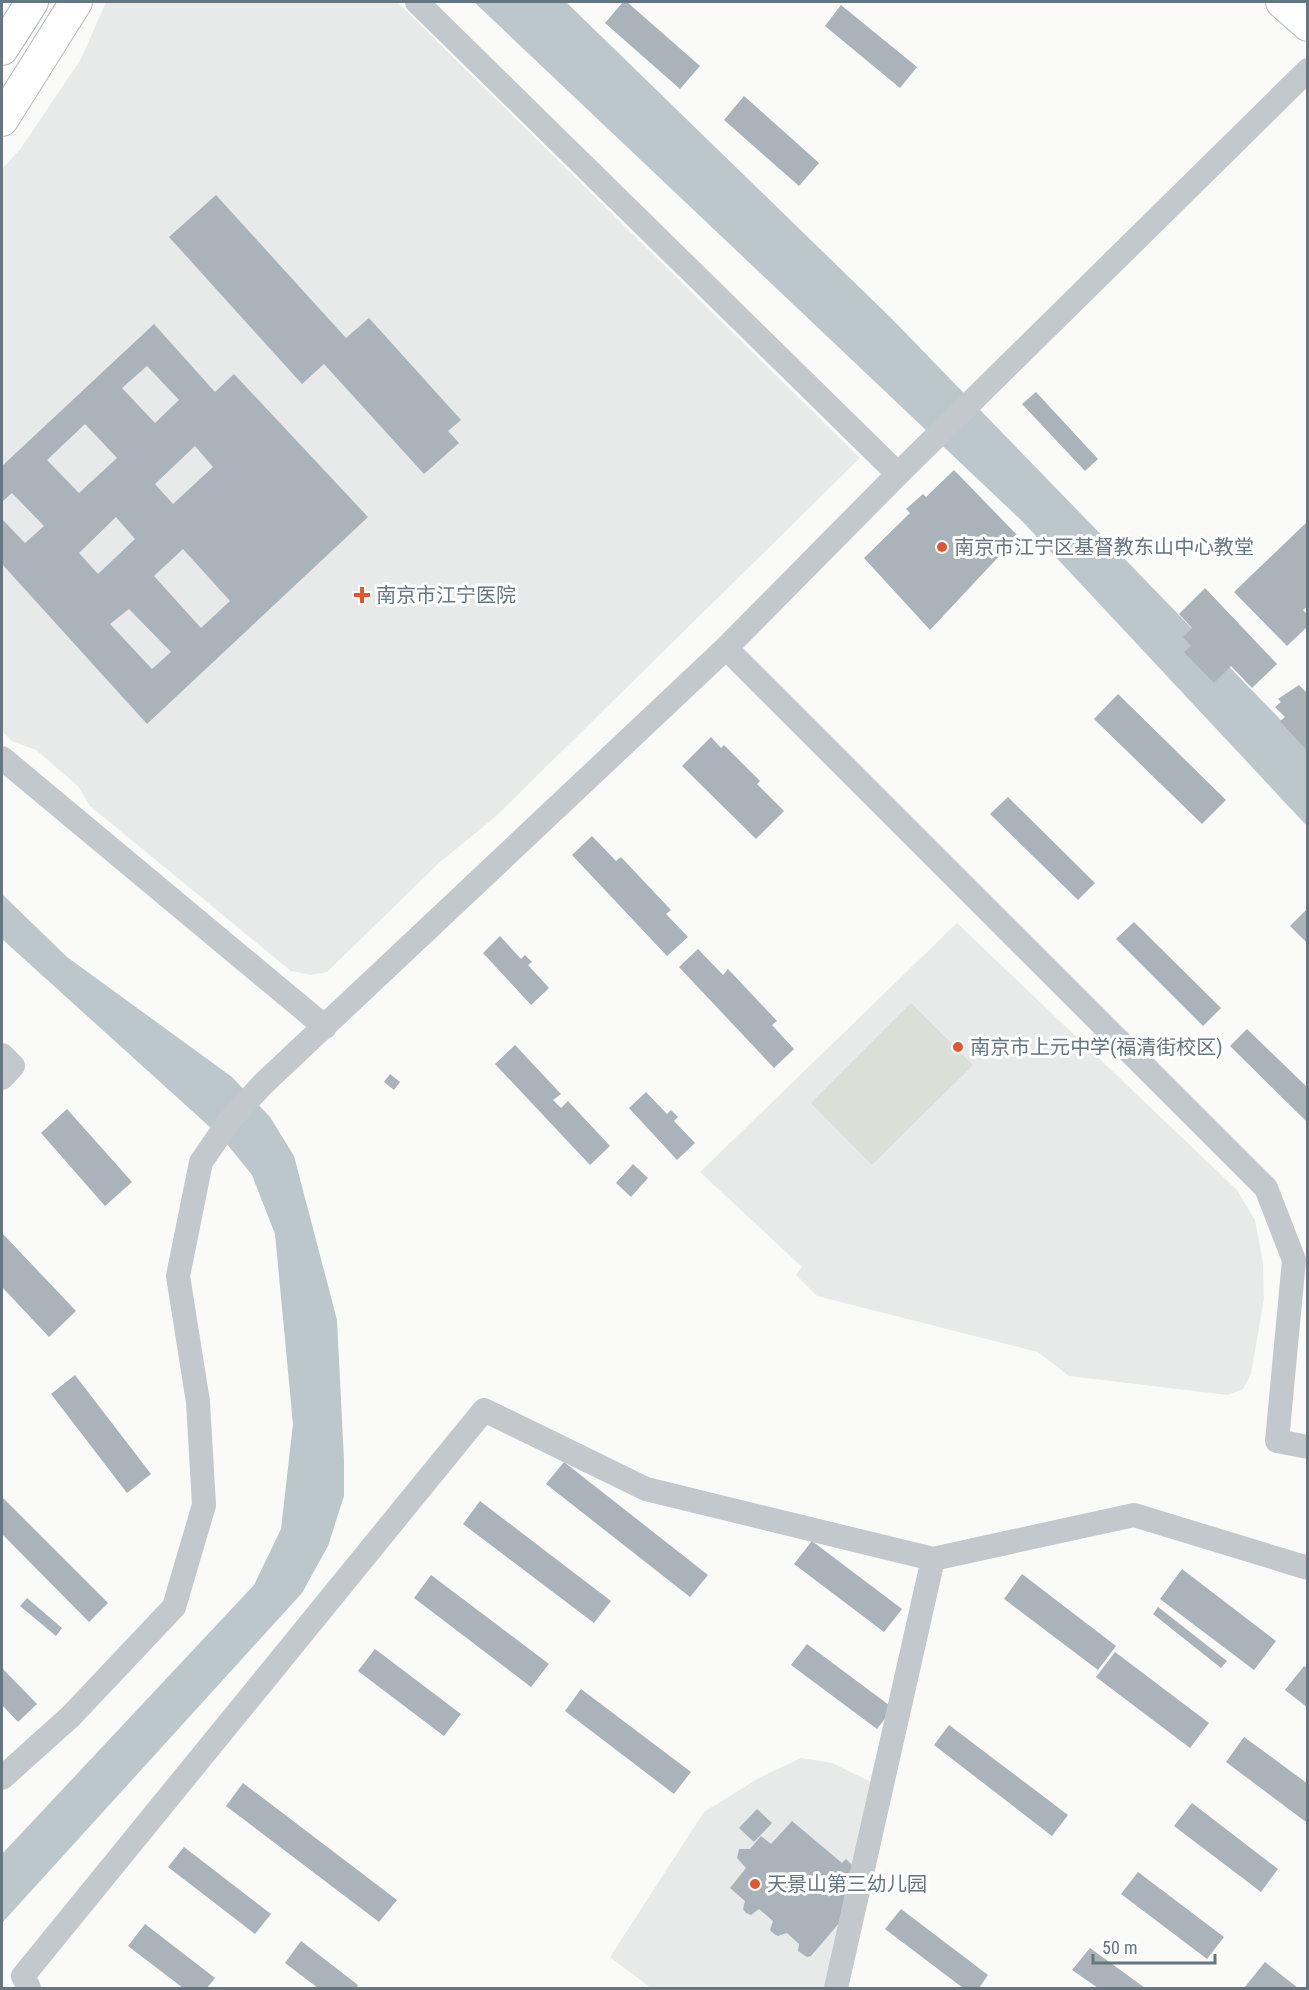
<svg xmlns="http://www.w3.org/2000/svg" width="1309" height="1990" font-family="'Roboto Condensed','Noto Sans SC',sans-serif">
<rect width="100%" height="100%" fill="#fafaf8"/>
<path fill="#e8e9e9" d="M106 2H397L860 458 494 818 440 862 327 972 311 975 291 971 90 806 78 786 36 750 12 741 2 731V169L21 148 81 59Z
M957 923 1237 1190 1255 1220 1263 1263 1264 1299 1251 1374 1243 1389 1228 1395 1069 1376 1038 1352 817 1296 796 1275 802 1267 700 1172Z
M801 1758 832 1763 875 1784 831 1988H651L610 1957 704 1812 759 1778Z"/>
<path fill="#dadfd7" d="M911 1003 973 1065 872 1165 811 1103Z"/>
<path fill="#bbc7cb" d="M474 2H566L892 319 1307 747V826L1023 522Z
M2 894 67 957 232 1077 270 1117 294 1156 337 1320 344 1460V1496L328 1546 302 1593 2 1923V1854L254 1585 281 1529 293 1424 275 1234 252 1175 222 1138 2 939Z"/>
<path fill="#aab3b9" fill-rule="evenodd" d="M623 2H627L700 66 680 89 605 23Z
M841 5 917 67 900 88 825 26Z
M744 96 819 163 799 186 724 120Z
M216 195 346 338 369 318 461 420 448 431 459 443 424 474 324 364 302 384 169 237Z
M154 324 215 392 234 374 368 517 147 724 2 564V519L25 543 44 526 12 493 2 502V466ZM147 366 179 400 155 423 122 388ZM85 424 117 458 79 493 47 460ZM195 446 213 467 173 504 155 484ZM116 517 135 539 98 574 79 553ZM183 549 230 601 201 628 154 576ZM129 609 171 652 152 669 110 624Z
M1036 392 1098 459 1085 471 1022 404Z
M954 470 1018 536 930 630 864 558 910 513 906 509 923 494 926 497Z
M1308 521V606L1303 610 1308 615V626L1287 646 1234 592Z
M1205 588 1277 664 1252 688 1231 666 1214 683 1184 652 1191 646 1183 637 1192 628 1179 614Z
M1299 685 1308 694V752L1280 721 1285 717 1275 707 1281 702 1278 699Z
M1118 694 1226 800 1202 824 1094 719Z
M711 737 721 748 724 745 760 781 757 784 784 811 756 839 682 766Z
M1008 797 1095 883 1078 900 990 814Z
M592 836 616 861 621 857 671 910 666 914 688 937 667 956 572 855Z
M1308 908V944L1290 926Z
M1134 922 1221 1008 1203 1026 1116 939Z
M500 936 521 959 525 955 532 962 528 965 549 988 531 1005 483 953Z
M698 949 723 975 728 969 777 1021 772 1025 794 1049 774 1068 679 967Z
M1247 1029 1308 1088V1123L1230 1046Z
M515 1045 561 1094 553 1100 561 1108 568 1101 610 1146 590 1165 495 1064Z
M390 1074 400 1082 394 1090 384 1082Z
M646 1092 667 1114 671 1110 678 1117 674 1121 695 1143 677 1160 629 1108Z
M67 1109 132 1182 105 1206 41 1133Z
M633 1164 648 1178 631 1197 616 1183Z
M2 1233 76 1311 49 1337 2 1287Z
M75 1375 151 1474 127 1493 51 1394Z
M564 1462 708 1575 690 1597 546 1484Z
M3 1498 108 1603 89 1622 2 1534Z
M480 1501 611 1601 594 1623 463 1524Z
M812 1541 902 1609 884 1632 794 1564Z
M1182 1569 1276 1641 1254 1670 1160 1599Z
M1022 1574 1116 1646 1098 1670 1004 1599Z
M431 1575 549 1664 531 1687 414 1598Z
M27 1598 62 1628 56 1636 20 1606Z
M1158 1607 1227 1661 1221 1668 1153 1614Z
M807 1644 893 1708 877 1729 791 1665Z
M375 1649 461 1714 444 1736 358 1671Z
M1115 1652 1209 1723 1190 1748 1096 1677Z
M1304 1666 1308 1669V1708L1285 1690Z
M2 1668 37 1704 18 1722 2 1705Z
M581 1689 691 1772 674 1794 565 1711Z
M949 1725 1068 1815 1052 1836 934 1745Z
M1244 1737 1308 1784 1306 1822 1226 1762Z
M243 1783 397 1900 379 1922 226 1806Z
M1192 1803 1278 1869 1261 1892 1174 1826Z
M757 1809 772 1823 754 1842 739 1828Z
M792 1821 842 1863 846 1859 854 1867 858 1901 811 1956 807 1957 798 1951 799 1944 787 1933 778 1936 774 1934 770 1930 773 1921 759 1909 751 1915 746 1913 743 1909 745 1901 730 1888 746 1868 737 1858 739 1849H750L761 1836 771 1844Z
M184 1847 271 1914 255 1934 168 1867Z
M1138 1872 1224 1937 1207 1959 1121 1894Z
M901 1909 988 1975 979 1988H963L885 1929Z
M145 1924 215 1978 207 1988H183L128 1946Z
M301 1941 358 1985 356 1988H318L285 1963Z
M1090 1948 1145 1988H1098L1072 1970Z
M1265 1962 1298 1988H1244Z"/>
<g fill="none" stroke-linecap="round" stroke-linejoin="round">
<defs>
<path id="major" d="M1282 2 1308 25
M2 49 32 2
M2 120 76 2"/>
</defs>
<use href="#major" stroke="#b5babe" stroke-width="34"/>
<path stroke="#c3c8cc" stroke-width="24" d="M417 2 898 474
M726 648 1266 1188 1294 1260 1277 1441 1308 1447
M2 758 325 1027
M2 1055 13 1066 2 1078
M2 1778 71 1716 174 1607 204 1505 198 1402 178 1276 201 1162 230 1120 263 1084 726 648 898 474 1308 70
M29 1988 23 1976 484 1410 646 1489 933 1559 1134 1515 1308 1568
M836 1988 933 1559"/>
<use href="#major" stroke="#fff" stroke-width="32"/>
</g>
<g fill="#e4572e" stroke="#fff" stroke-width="2">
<circle cx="942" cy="547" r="6"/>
<path d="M359 586h6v6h6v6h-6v6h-6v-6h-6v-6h6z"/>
<circle cx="958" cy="1047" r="6"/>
<circle cx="755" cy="1884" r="6"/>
</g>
<g text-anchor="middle" stroke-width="6" stroke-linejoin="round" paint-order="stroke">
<g font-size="20" fill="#657683" stroke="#fff" text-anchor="start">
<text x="954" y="554">南京市江宁区基督教东山中心教堂</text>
<text x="376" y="602">南京市江宁医院</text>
<text x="970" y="1054">南京市上元中学(福清街校区)</text>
<text x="767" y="1891">天景山第三幼儿园</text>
</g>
</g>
<rect width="1309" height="1990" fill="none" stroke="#657683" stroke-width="6"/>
<path d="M1093 1954v9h122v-9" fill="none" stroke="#657683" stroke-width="3"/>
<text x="1102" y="1954" font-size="18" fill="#657683" stroke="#ffffff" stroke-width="4.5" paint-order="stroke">50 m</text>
</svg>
